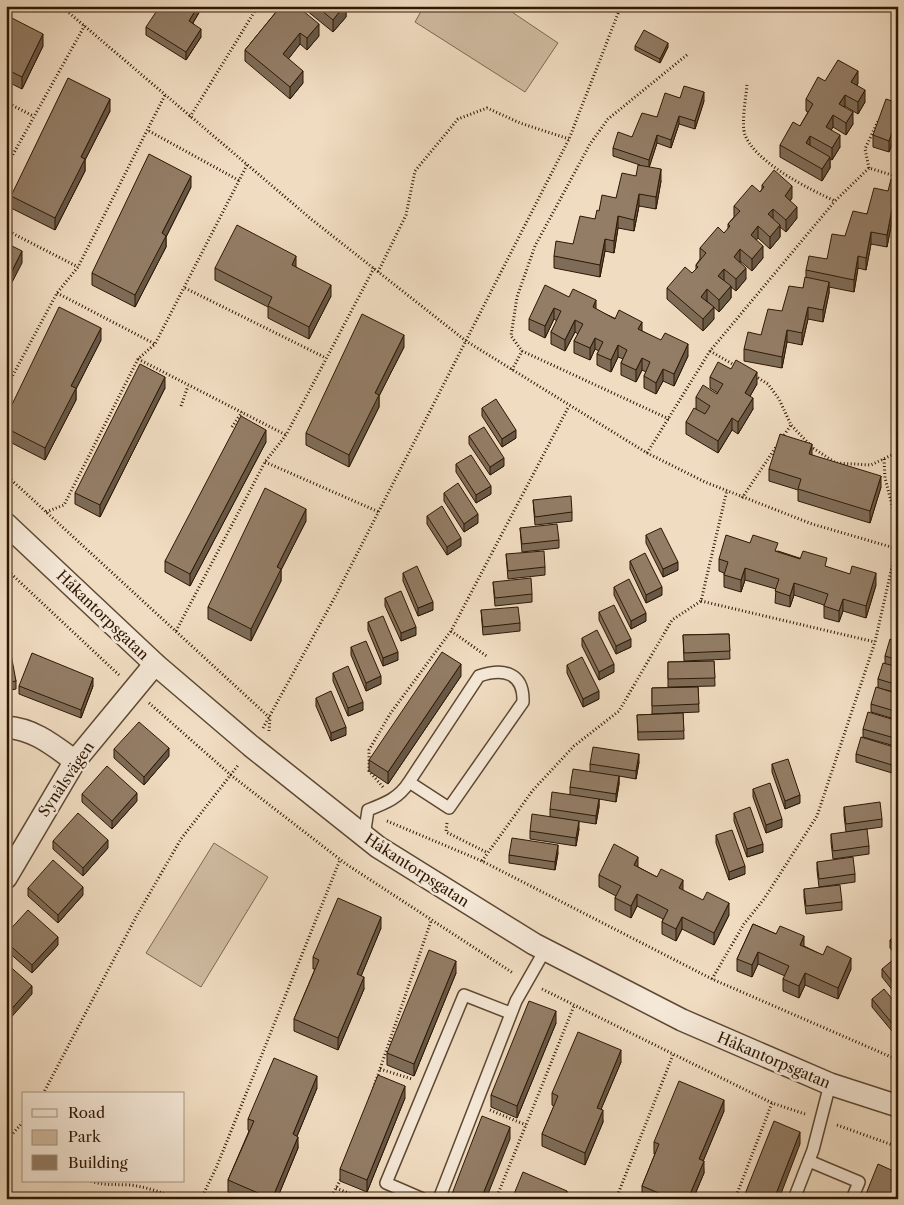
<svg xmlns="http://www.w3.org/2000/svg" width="904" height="1205" font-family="'Libre Caslon Text',serif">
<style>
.green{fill:#cfbba1;stroke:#7e6952}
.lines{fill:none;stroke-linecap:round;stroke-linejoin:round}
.lane-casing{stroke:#5e4832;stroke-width:14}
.street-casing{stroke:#5e4832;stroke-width:24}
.path{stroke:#2e1703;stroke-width:3;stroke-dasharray:1 2.5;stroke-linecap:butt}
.lane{stroke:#f5e8d7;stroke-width:11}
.street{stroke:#f5e8d7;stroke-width:21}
.wall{fill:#7e6c58;stroke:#2e1703}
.shaded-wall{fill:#675847;stroke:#2e1703}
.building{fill:#937d66;stroke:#2e1703}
.labels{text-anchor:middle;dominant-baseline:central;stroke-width:5;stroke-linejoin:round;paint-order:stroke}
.street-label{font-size:15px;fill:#2e1703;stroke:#f5e8d7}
</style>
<rect width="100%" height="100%" fill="#f0dcc1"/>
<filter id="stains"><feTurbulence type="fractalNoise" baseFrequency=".004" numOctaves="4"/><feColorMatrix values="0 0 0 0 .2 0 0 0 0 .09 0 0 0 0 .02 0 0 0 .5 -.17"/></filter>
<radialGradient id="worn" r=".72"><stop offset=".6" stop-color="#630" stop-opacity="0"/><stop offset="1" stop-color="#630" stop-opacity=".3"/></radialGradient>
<g class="green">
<path d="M424 6H503L558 43 525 92 415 22Z"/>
<path d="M214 843 268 877 201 987 146 953Z"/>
</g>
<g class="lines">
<defs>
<g id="lane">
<path d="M364 836 368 810C386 803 399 798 409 782L479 676C503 668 524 672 523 702L449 808 409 782"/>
<path d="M809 1161 859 1182 852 1199"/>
<path d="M423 1199 386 1183 464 995 510 1013"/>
<path d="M439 1199 516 1001 545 950"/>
<path d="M794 1199 813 1150 830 1084"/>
</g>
<g id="street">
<path d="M6 524 155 664 251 746 378 847 534 944 682 1020 830 1084 898 1106"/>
<path d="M6 727C34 729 53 745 75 761"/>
<path d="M6 878 75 761 155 664"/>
</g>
</defs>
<use href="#lane" class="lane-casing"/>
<use href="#street" class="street-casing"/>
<g class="path">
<path d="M61 6 311 219 466 341 647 453 705 482 812 524 898 549"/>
<path d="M747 85C746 97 741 124 745 135 756 163 809 189 835 201L869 168 898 177"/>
<path d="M6 102 33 116"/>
<path d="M190 117 258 6"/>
<path d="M149 131 240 181"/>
<path d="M6 167 85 25"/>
<path d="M869 168 865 149 879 119"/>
<path d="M6 230 78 267"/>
<path d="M378 272 406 215 415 171 458 119 487 108 520 123 569 139"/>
<path d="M185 288 326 358"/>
<path d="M57 293 155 344"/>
<path d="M710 351 736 366"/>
<path d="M138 359 286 435"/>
<path d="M512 370 522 351"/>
<path d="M755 376 768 384 779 399 791 425 813 448 836 463 871 465 898 452"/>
<path d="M6 388 57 293 78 267 165 95"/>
<path d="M181 406 188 386"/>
<path d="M669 419 522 351 511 336 517 297 535 246 590 144 608 119 688 54"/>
<path d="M232 427 242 412"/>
<path d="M782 438 791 425"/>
<path d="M647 453 710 351 835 201"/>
<path d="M884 459 885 478 898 528"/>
<path d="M265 462 379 512"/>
<path d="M6 475 270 718 269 731"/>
<path d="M742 498 776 447"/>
<path d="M46 512 64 505 138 359 155 344 247 165"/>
<path d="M6 569 119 675"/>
<path d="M701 601 875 642"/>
<path d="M176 631 265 462 286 435 374 268"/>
<path d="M451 631 488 657"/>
<path d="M149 703 232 776 346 864 513 973"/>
<path d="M263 728 336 595 569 139 621 6"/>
<path d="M383 787 369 771V750L390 714 451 631 569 406"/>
<path d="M387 821 482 861 712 979 898 1060"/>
<path d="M447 823 446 832 488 853"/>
<path d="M482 861 533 790 574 746 619 711 672 620 701 601 727 490"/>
<path d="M712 979 744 924 764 899 817 816 875 642 898 540"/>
<path d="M542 989 772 1103 805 1114"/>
<path d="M380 1069 412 1079"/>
<path d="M43 1094 136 917 181 839 239 764"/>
<path d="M370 1098 431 921"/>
<path d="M490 1110 526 1125"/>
<path d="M837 1125 898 1147"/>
<path d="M6 1141 24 1121"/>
<path d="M91 1181C104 1186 116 1184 130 1185 147 1187 163 1193 179 1199"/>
<path d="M336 1188 363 1199"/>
<path d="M201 1199 217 1166 340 860"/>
<path d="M330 1199 341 1179"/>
<path d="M496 1199 574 1006"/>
<path d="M616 1199 673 1055"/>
<path d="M735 1199 772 1103"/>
</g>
<use href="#lane" class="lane"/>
<use href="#street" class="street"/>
</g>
<g class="wall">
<path d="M6 6 9 17 43 46 22 89 6 81Z"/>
<path d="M203 6 193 23 201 37 186 60 146 35V27Z"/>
<path d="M281 6 319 36 307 50 300 44 288 59 303 83 290 99 245 61V50Z"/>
<path d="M301 6H346V17L333 32Z"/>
<path d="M635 46 668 47 660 63 635 50Z"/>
<path d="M825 81 858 83 857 85 865 102 858 114 845 106 844 107 853 124 846 135 833 127 831 130 840 147 832 160 830 159V168L822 181 780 157V145L800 126 808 112 806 111V99Z"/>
<path d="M680 98 704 101 695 129 679 124 671 148 657 143 649 167 661 181 656 209 639 206 634 231 618 228 614 253 605 251 600 277 554 268V256L573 244 595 219 599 211 616 198 636 176 640 165 613 156V148L632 137Z"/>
<path d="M898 103V137L895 136 889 152 873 147V135Z"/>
<path d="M110 111 85 160V171L55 230 11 208V196Z"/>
<path d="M898 181V222L892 221 887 247 871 244 866 270 858 268 854 292 829 287V293L823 322 808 319 802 345 787 342 782 368 744 361V349L761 335 803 288 806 277V270L827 259 845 236Z"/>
<path d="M762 185 792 198 790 201 797 218 786 232 780 227V237L770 249 758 238 756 240 763 258 752 271 740 261V262L746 279 736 291 731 287V298L719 312 707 301V302L714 319 703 331 667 299V288L692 273 696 269V265L700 259V248L724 233 728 229V224L734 217V206L760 192 762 189Z"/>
<path d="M191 187 166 237V247L135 307 92 285V273Z"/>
<path d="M296 267 331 296 309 339 268 318V307L215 280V268Z"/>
<path d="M569 297 642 331 688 356 674 386 663 381 656 394 644 388V376L646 372 642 370 636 382 621 375V363L623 359 618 357 611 372 597 365V354L599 351 595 349 590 360 574 353V341L578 334 575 332 565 351 551 344V332L557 321 554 319 545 338 529 330V319Z"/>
<path d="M101 340 76 389V400L45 460 6 440V417Z"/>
<path d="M404 347 379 396V407L349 467 306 445V433Z"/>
<path d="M710 377 757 384 750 396 753 409 738 434 732 430 718 453 686 434V422L696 409V397L717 394 718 393 710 388Z"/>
<path d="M165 388 100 517 75 504V493Z"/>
<path d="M482 408 516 438 502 447 482 416Z"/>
<path d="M469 436 504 466 490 475 469 444Z"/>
<path d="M266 442 190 586 165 572V561Z"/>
<path d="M812 455 881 487 870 523 798 501V490L769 481V469Z"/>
<path d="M456 464 491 494 476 503 456 472Z"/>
<path d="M444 493 478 523 464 532 444 501Z"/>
<path d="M533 500 572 512V521L535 525Z"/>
<path d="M427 516 461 546 447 555 427 524Z"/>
<path d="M306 521 281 570V581L251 641 208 619V607Z"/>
<path d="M520 528 559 540V548L522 552Z"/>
<path d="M646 535 678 570 663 577 646 543Z"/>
<path d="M778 551 827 567 876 585 866 618 843 611 839 622 824 618V605L794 595 790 607 775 603 776 589 745 580 741 592 724 587V573L719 571V559Z"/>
<path d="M506 554 545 567V575L508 579Z"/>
<path d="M630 561 662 595 646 603 630 569Z"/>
<path d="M403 573 433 610 418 616 403 581Z"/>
<path d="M493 582 532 594V602L495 606Z"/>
<path d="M614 587 646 621 631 629 614 595Z"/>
<path d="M385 598 416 635 401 641 385 606Z"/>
<path d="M481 610 520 623V631L483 635Z"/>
<path d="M599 612 631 647 616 654 599 620Z"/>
<path d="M898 615V640L893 638V630Z"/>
<path d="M368 622 398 660 383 666 368 630Z"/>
<path d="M729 634 730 659 684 661 683 635Z"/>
<path d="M582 638 614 672 599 680 582 646Z"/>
<path d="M898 642V693L878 688V679L885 663V656Z"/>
<path d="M351 647 381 684 366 691 351 655Z"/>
<path d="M6 649 16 681V689L6 691Z"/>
<path d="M714 661 715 686 668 687V662Z"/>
<path d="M567 665 599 699 583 707 567 673Z"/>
<path d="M333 673 363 710 348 716 333 681Z"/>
<path d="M461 676 388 784 369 771V760Z"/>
<path d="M19 686H93L81 718 19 694Z"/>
<path d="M698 687 699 712 652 714V688Z"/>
<path d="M898 694V720L871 712V704Z"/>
<path d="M316 698 346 735 331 741 316 706Z"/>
<path d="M683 713 684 739 638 740 637 715Z"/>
<path d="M898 721V747L863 737V729Z"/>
<path d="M114 749 169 756 144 785 114 758Z"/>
<path d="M856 754 897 757 892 773 856 762Z"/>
<path d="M639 762 636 779 619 776V784L616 802 599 799V807L596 824 550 817V809L570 794V787L590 772V764Z"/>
<path d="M772 764 800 803 785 809 772 772Z"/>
<path d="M753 789 782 827 766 833 753 797Z"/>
<path d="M82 794 137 801 112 829 82 802Z"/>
<path d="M844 807 882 819V827L846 832 844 815Z"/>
<path d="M734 813 763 852 747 857 734 821Z"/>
<path d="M579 829 576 846 530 839V831Z"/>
<path d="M831 834 869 846V854L833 859 831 842Z"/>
<path d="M716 835 745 874 729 880 716 843Z"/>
<path d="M53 841 108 848 83 876 53 849Z"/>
<path d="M558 853 555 870 509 863V855Z"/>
<path d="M817 862 855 874V882L819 887 817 870Z"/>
<path d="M638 867 729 915 714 945 682 929 676 941 662 934V922L663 919 637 906 631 918 615 910V898L616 896 599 887V875Z"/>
<path d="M28 888 83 895 58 923 28 896Z"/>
<path d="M804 889 842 902V910L806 914 804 897Z"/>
<path d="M753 924 804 946 851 969 838 999 805 985 799 998 783 991V979L785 976 758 964 752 977 737 971V959Z"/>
<path d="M381 928 361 976 364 989 338 1050 294 1031V1019L315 969H313V957Z"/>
<path d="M6 934 58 945 32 973 6 950Z"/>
<path d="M898 934V958L890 948V940Z"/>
<path d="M898 964V997L882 977V969Z"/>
<path d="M456 973 414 1076 387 1065V1053Z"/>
<path d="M872 999 898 1006 896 1036 872 1007Z"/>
<path d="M556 1023 517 1118 491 1107V1095Z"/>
<path d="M621 1062 601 1109 603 1122 585 1165 542 1146V1134L554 1106 552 1105V1093Z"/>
<path d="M317 1088 297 1136 298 1148 277 1199H244L228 1192V1180L249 1131 248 1130V1119Z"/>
<path d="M405 1098 367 1192 340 1181V1169Z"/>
<path d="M724 1111 703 1161 704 1173 693 1199H645L642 1198V1186L655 1154H654V1142Z"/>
</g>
<g class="shaded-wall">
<path d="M9 6V17L6 23V12Z"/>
<path d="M198 6H203L189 29V21Z"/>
<path d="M344 6H346V17L333 32V20Z"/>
<path d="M319 24V36L307 50V38Z"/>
<path d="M201 29V37L186 60V52Z"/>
<path d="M300 33V44L283 66V54Z"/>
<path d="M43 34V46L22 89V77Z"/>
<path d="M668 43V47L660 63V59Z"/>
<path d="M303 71V83L290 99V87Z"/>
<path d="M858 71V83L851 94V82Z"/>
<path d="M865 90V102L858 114V102Z"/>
<path d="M704 92V101L695 129V121Z"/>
<path d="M845 95V106L839 116V104Z"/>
<path d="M110 99V111L85 160V171L55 230V218L81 157Z"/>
<path d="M853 112V124L846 135V123Z"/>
<path d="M833 115V127L826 139V127Z"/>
<path d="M679 116V124L671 148V140Z"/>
<path d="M895 124V136L889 152V141Z"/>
<path d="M657 135V143L649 168V160Z"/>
<path d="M840 135V147L832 160V148Z"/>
<path d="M810 136V147L806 143Z"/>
<path d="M830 157V168L822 181V169Z"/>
<path d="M661 169V181L656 209V197Z"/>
<path d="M191 176V187L166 237V247L135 307V295L162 233Z"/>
<path d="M792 186V198L785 207V196Z"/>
<path d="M639 194V206L634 231V220Z"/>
<path d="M797 207V218L786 232V220Z"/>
<path d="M773 209V221L768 214Z"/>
<path d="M892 209V221L887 247V235Z"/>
<path d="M618 216V228L614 253V241Z"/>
<path d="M780 225V237L770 249V237Z"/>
<path d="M758 226V238L751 247V235Z"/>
<path d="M871 232V244L866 270V258Z"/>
<path d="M605 239V251L600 277V265Z"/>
<path d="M763 246V258L752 271V259Z"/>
<path d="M740 249V261L734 269V257Z"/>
<path d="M22 251V263L6 294V283Z"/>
<path d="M296 256V268L292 265Z"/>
<path d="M858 256V268L854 292V280Z"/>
<path d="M746 268V279L736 291V279Z"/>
<path d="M724 269V281L718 276Z"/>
<path d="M829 282V293L823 322V310Z"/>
<path d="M331 285V296L309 339V327Z"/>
<path d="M731 286V298L719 312V300Z"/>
<path d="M707 289V301L701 308V297Z"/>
<path d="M596 300V312L593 307Z"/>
<path d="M714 307V319L703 331V319Z"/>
<path d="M808 307V319L802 345V333Z"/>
<path d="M554 308V319L545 338V326Z"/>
<path d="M575 320V332L565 351V340Z"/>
<path d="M642 322V334L638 329Z"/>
<path d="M101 328V340L76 389V400L45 460V448L71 386Z"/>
<path d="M787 330V342L782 368V357Z"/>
<path d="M404 335V347L379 396V407L349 467V455L375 393Z"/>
<path d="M595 338V349L590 360V348Z"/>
<path d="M688 344V356L674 386V374Z"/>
<path d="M618 345V357L611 372V360Z"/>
<path d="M642 358V370L636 382V370Z"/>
<path d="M663 369V381L656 394V383Z"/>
<path d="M757 372V384L745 405V393Z"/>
<path d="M165 377V388L100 517V505Z"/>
<path d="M753 398V409L738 434V422Z"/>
<path d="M732 418V430L718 453V441Z"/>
<path d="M266 430V442L190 586V574Z"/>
<path d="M516 430V438L502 447V439Z"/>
<path d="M812 444V456L809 454Z"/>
<path d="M504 458V466L490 475V467Z"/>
<path d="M881 476V487L870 523V511Z"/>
<path d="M491 486V494L476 503V495Z"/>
<path d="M306 509V521L281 570V581L251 641V629L277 567Z"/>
<path d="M478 514V523L464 532V524Z"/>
<path d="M461 538V546L447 555V547Z"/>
<path d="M678 562V570L663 577V569Z"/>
<path d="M745 568V580L741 592V580Z"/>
<path d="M876 573V585L866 618V606Z"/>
<path d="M794 583V595L790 607V596Z"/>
<path d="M662 587V595L646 603V595Z"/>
<path d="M843 599V611L839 622V611Z"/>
<path d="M433 602V610L418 616V608Z"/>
<path d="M646 613V621L631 629V621Z"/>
<path d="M416 627V635L401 641V633Z"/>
<path d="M631 639V647L616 654V646Z"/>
<path d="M398 652V660L383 666V658Z"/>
<path d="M461 664V676L388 784V772Z"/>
<path d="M614 664V672L599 680V672Z"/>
<path d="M381 676V684L366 691V683Z"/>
<path d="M93 678V686L81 718V710Z"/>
<path d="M599 691V699L583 707V699Z"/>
<path d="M363 702V710L348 716V708Z"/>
<path d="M346 727V735L331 741V733Z"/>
<path d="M169 748V756L144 785V777Z"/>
<path d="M897 748V757L892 773V765Z"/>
<path d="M639 754V762L636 779V771Z"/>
<path d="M619 776V784L616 802V794Z"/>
<path d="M137 793V801L112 829V821Z"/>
<path d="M800 795V803L785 809V801Z"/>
<path d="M599 799V807L596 824V816Z"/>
<path d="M782 819V827L766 833V825Z"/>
<path d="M579 821V829L576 846V838Z"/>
<path d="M108 840V848L83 876V868Z"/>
<path d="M763 844V852L747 857V849Z"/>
<path d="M558 845V853L555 870V862Z"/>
<path d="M638 857V869L634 865Z"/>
<path d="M745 866V874L729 880V872Z"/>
<path d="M683 880V892L679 888Z"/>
<path d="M83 887V895L58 923V915Z"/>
<path d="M637 894V906L631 918V906Z"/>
<path d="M729 903V915L714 945V933Z"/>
<path d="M381 917V928L357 986V974Z"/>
<path d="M682 917V929L676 941V929Z"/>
<path d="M804 936V948L800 945Z"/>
<path d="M58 937V945L32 973V965Z"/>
<path d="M758 952V964L752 977V965Z"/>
<path d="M851 958V969L838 999V988Z"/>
<path d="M456 961V973L414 1076V1064Z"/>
<path d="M805 973V985L799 998V986Z"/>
<path d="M364 977V989L338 1050V1038Z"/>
<path d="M32 986V994L7 1022V1014Z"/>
<path d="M556 1011V1023L517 1118V1106Z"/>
<path d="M898 1027V1035L896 1036V1028Z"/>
<path d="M621 1050V1062L597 1119V1108Z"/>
<path d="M317 1076V1088L293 1146V1134Z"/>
<path d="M405 1086V1098L367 1192V1180Z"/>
<path d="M724 1100V1111L699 1171V1159Z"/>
<path d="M603 1110V1122L585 1165V1153Z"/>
<path d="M510 1127V1139L486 1199H481Z"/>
<path d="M800 1132V1144L779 1199H774Z"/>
<path d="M298 1137V1148L277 1199H272Z"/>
<path d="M704 1161V1173L693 1199H688Z"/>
<path d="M567 1191V1199H564Z"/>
</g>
<g class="building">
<path d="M160 6H198L189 21 201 29 186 52 146 27Z"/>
<path d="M281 6H297L319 24 307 38 300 33 283 54 303 71 290 87 245 50Z"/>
<path d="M316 6H344L333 20Z"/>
<path d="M6 15 43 34 22 77 6 69Z"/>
<path d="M644 30 668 43 660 59 635 46Z"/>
<path d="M838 60 858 71 851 82 865 90 858 102 845 95 839 104 853 112 846 123 833 115 826 127 840 135 832 148 810 136 806 143 830 157 822 169 780 145 793 122 800 126 813 104 806 99 818 77 825 81Z"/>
<path d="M68 78 110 99 81 157 85 159 55 218 11 196Z"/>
<path d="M684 86 704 92 695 121 679 116 671 140 657 135 649 160 613 148 618 132 632 137 642 113 657 117 665 93 680 98Z"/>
<path d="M886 99 898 103V125L895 124 889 141 873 135Z"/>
<path d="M149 154 191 176 162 233 166 236 135 295 92 273Z"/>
<path d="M638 165 661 169 656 197 639 194 634 220 618 216 614 241 605 239 600 265 554 256 556 241 573 244 580 216 595 219 597 210 599 211 602 195 616 198 622 173 636 176Z"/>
<path d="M774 170 792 186 785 196 797 207 786 220 773 209 768 214 780 225 770 237 758 226 751 235 763 246 752 259 740 249 734 257 746 268 736 279 724 269 718 276 731 286 719 300 707 289 701 297 714 307 703 319 667 288 685 267 692 273 698 267 696 265 706 253 700 248 718 227 724 233 730 226 728 224 740 211 734 206 752 185 760 192 764 187 762 185Z"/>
<path d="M891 179 898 181V210L892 209 887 235 871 232 866 258 858 256 854 280 806 270 809 256 827 259 832 234 845 236 853 211 867 214 874 188 888 191Z"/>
<path d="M237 225 296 256 292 265 331 285 309 327 268 306 272 297 215 268Z"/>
<path d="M6 243 22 251 6 283Z"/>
<path d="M805 277 829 282 823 310 808 307 802 333 787 330 782 357 744 349 748 332 761 335 768 309 782 311 789 286 803 288Z"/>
<path d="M545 285 569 297 573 289 596 300 593 307 615 319 619 310 642 322 638 329 661 340 665 333 688 344 674 374 663 369 656 383 644 376 650 362 642 358 636 370 621 363 627 350 618 345 611 360 597 354 603 342 595 338 590 348 574 341 583 324 575 320 565 340 551 332 561 311 554 308 545 326 529 319Z"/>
<path d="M59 307 101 328 71 386 76 388 45 448 6 428V417Z"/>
<path d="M362 314 404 335 375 393 379 395 349 455 306 433Z"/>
<path d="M736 360 757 372 745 393 753 398 738 422 732 418 718 441 686 422 694 408 705 414 710 406 696 397 703 385 717 394 723 384 710 377 718 362 731 369Z"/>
<path d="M140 364 165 377 100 505 75 493Z"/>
<path d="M496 399 516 430 502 439 482 408Z"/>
<path d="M241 416 266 430 190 574 165 561Z"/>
<path d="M484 427 504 458 490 467 469 436Z"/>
<path d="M780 434 812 444 809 454 881 476 870 511 798 489 801 479 769 469Z"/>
<path d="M471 455 491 486 476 495 456 464Z"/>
<path d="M458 483 478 514 464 524 444 493Z"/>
<path d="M265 488 306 509 277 567 281 569 251 629 208 607Z"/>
<path d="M571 496 572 512 535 517 533 500Z"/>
<path d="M442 506 461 538 447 547 427 516Z"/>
<path d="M557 524 559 540 522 544 520 528Z"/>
<path d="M661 528 678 562 663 569 646 535Z"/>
<path d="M726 535 750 543 753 535 778 543 775 551 800 559 803 551 827 558 825 566 850 574 852 566 876 573 866 606 843 599 839 611 824 606 828 594 794 583 790 596 775 591 779 579 745 568 741 580 724 575 728 562 719 559Z"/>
<path d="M544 551 545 567 508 571 506 554Z"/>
<path d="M645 553 662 587 646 595 630 561Z"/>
<path d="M417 566 433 602 418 608 403 573Z"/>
<path d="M531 578 532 594 495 598 493 582Z"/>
<path d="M629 579 646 613 631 621 614 587Z"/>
<path d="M401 591 416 627 401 633 385 598Z"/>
<path d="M614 605 631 639 616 646 599 612Z"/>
<path d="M518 607 520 623 483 627 481 610Z"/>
<path d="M898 615V632L893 630Z"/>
<path d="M383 616 398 652 383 658 368 622Z"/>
<path d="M597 630 614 664 599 672 582 638Z"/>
<path d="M729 634 730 651 684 653 683 635Z"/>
<path d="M890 639 898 642V660L885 656Z"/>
<path d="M366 641 381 676 366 683 351 647Z"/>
<path d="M6 649H10L16 681 6 683Z"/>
<path d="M442 652 461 664 388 772 369 760Z"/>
<path d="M32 653 93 678 81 710 19 686Z"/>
<path d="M582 657 599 691 583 699 567 665Z"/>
<path d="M714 661 715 678 668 679V662Z"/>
<path d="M883 663 898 667V685L878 679Z"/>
<path d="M348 666 363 702 348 708 333 673Z"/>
<path d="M698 687 699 704 652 706V688Z"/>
<path d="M876 687 898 694V712L871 704Z"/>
<path d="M331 691 346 727 331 733 316 698Z"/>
<path d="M868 712 898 721V739L863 729Z"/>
<path d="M683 713 684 731 638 732 637 715Z"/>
<path d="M139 722 169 748 144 777 114 749Z"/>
<path d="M861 737 897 748 892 765 856 754Z"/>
<path d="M593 747 639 754 636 771 590 764Z"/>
<path d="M788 759 800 795 785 801 772 764Z"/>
<path d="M107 766 137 793 112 821 82 794Z"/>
<path d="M573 769 619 776 616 794 570 787Z"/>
<path d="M770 783 782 819 766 825 753 789Z"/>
<path d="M552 792 599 799 596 816 550 809Z"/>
<path d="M880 802 882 819 846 824 844 807Z"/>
<path d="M750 807 763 844 747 849 734 813Z"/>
<path d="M78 813 108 840 83 868 53 841Z"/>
<path d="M532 814 579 821 576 838 530 831Z"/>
<path d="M867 829 869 846 833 851 831 834Z"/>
<path d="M732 830 745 866 729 872 716 835Z"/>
<path d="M512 838 558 845 555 862 509 855Z"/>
<path d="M614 844 638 857 634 865 657 877 661 869 683 880 679 888 703 900 707 892 729 903 714 933 682 917 676 929 662 922 668 910 637 894 631 906 615 898 621 886 599 875Z"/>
<path d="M853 857 855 874 819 879 817 862Z"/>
<path d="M53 860 83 887 58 915 28 888Z"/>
<path d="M840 885 842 902 806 906 804 889Z"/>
<path d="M338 898 381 917 357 974 364 977 338 1038 294 1019 319 960 313 957Z"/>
<path d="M28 910 58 937 32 965 6 942V934Z"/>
<path d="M753 924 776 934 780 926 804 936 800 945 823 955 827 946 851 958 838 988 805 973 799 986 783 979 789 966 758 952 752 965 737 959Z"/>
<path d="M898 934V950L890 940Z"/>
<path d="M429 950 456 961 414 1064 387 1053Z"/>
<path d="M894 959 898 964V989L882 969Z"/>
<path d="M6 963 32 986 7 1014H6Z"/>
<path d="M884 989 898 1006V1027L896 1028 872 999Z"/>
<path d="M529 1001 556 1011 517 1106 491 1095Z"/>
<path d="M578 1032 621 1050 597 1108 603 1110 585 1153 542 1134 558 1096 552 1093Z"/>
<path d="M274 1058 317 1076 293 1134 298 1137 272 1199 228 1180 254 1121 248 1119Z"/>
<path d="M378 1075 405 1086 367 1180 340 1169Z"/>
<path d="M679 1081 724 1100 699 1159 704 1161 688 1199H673L642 1186 659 1144 654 1142Z"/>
<path d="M482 1116 510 1127 481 1199H450Z"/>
<path d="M774 1121 800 1132 774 1199H743Z"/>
<path d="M878 1164 898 1173V1196L897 1199H864Z"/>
<path d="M523 1172 567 1191 564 1199H512Z"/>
</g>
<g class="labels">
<g class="street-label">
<text transform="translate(103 615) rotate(44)">Håkantorpsgatan</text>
<text transform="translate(66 779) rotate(-56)">Synålsvägen</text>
<text transform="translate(417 870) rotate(33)">Håkantorpsgatan</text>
<text transform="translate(774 1060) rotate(23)">Håkantorpsgatan</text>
</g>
</g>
<rect width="904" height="1205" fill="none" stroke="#f0dcc1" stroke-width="25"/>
<rect x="8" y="8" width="889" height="1190" fill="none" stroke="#2e1703" stroke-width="2.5"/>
<rect x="12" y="12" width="879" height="1180" fill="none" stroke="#2e1703"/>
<rect x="22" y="1092" width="162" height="90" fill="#f5e8d7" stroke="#a59482"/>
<rect x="32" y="1109" width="25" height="8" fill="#f5e8d7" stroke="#a59482"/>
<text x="68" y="1118" font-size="15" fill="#2e1703">Road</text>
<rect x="32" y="1130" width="25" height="15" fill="#cfbba1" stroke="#a59482"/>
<text x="68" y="1142" font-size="15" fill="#2e1703">Park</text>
<rect x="32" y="1155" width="25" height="15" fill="#937d66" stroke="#a59482"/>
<text x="68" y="1168" font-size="15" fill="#2e1703">Building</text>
<rect width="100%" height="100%" filter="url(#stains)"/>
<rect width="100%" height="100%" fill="url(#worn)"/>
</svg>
